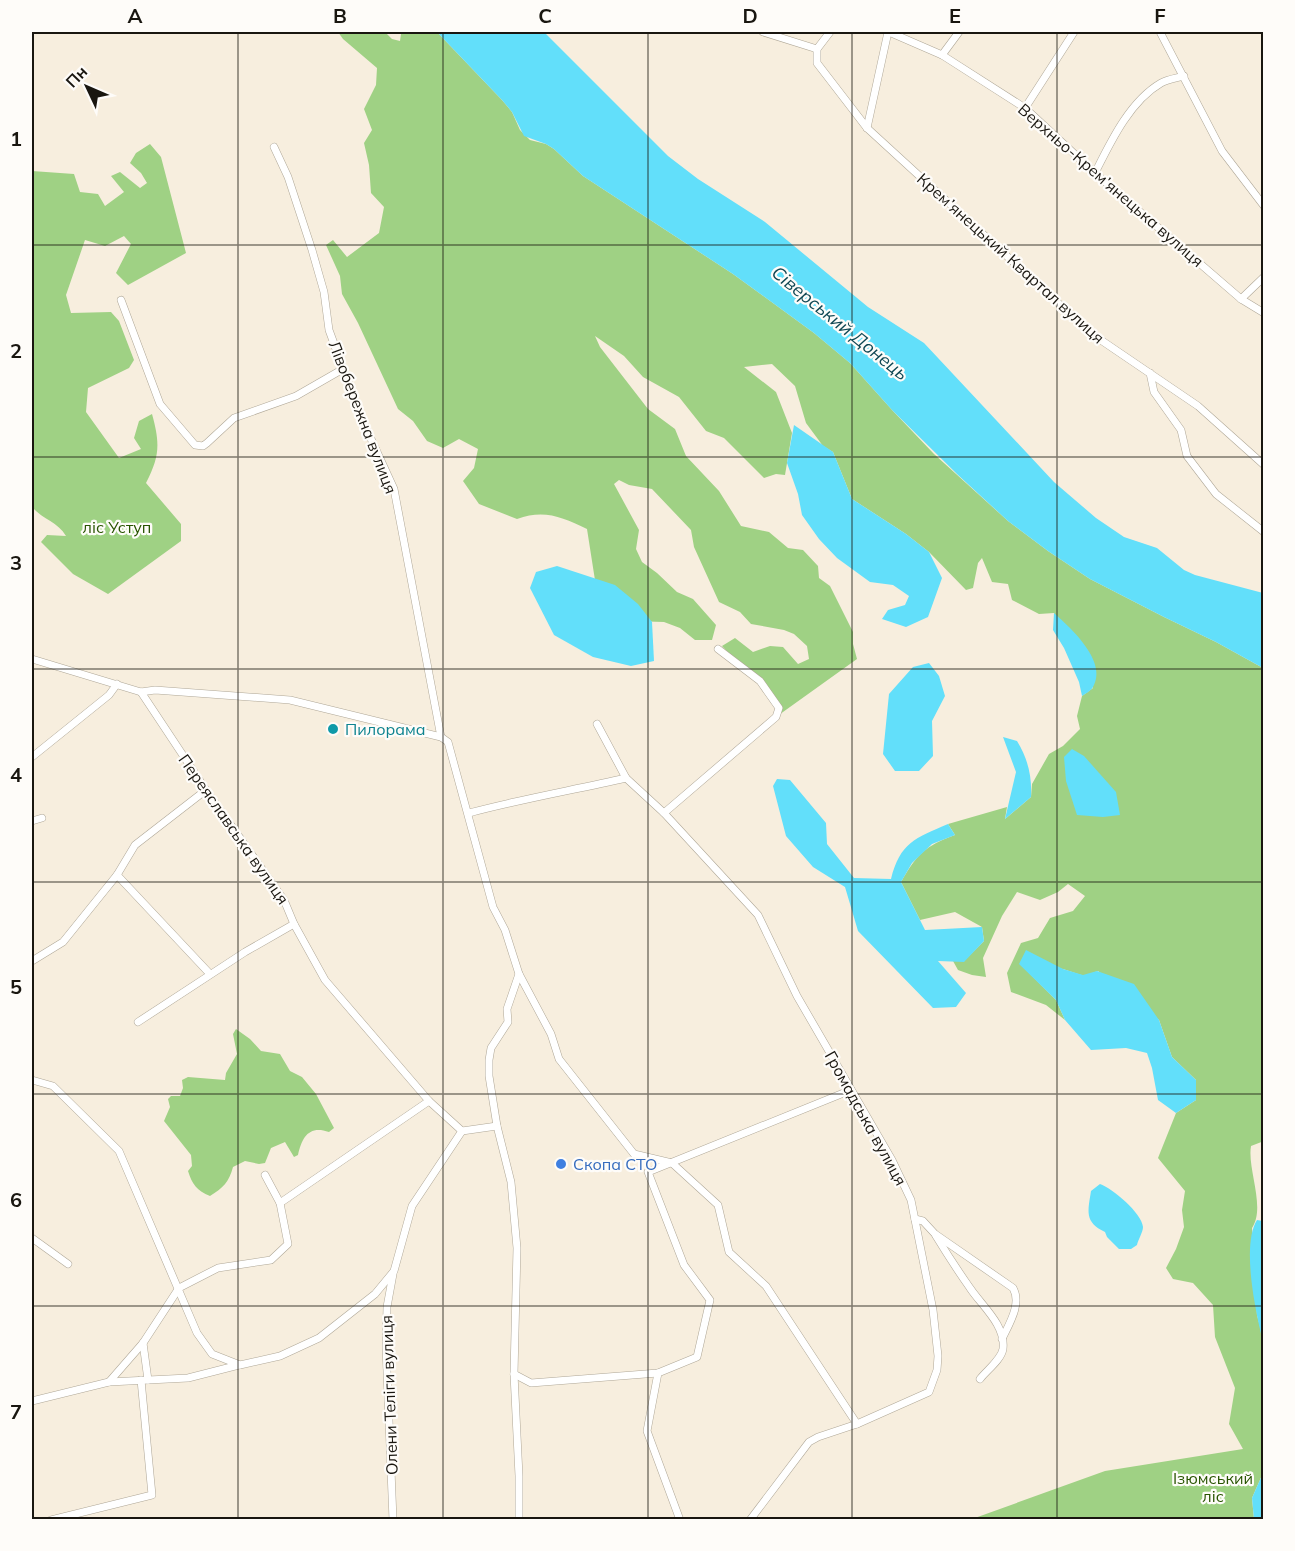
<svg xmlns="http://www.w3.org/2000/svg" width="1295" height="1551" font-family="Mulish,sans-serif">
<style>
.forest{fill:#9fd184}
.water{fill:#62dffa}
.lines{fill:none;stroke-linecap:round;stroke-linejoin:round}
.minor-casing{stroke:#afa797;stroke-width:8}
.minor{stroke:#fff;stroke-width:7}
.grid{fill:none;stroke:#191610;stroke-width:1.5;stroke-opacity:0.55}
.culture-dot{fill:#0f9aa8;stroke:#fefcf9;stroke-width:2}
.shop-dot{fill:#3f7fe0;stroke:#fefcf9;stroke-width:2}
.labels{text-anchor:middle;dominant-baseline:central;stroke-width:4.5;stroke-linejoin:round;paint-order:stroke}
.street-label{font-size:16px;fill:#191610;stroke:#fefcf9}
.park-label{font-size:16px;fill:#285400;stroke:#fefcf9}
.culture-label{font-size:16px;fill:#0d838f;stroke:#fefcf9;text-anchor:start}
.shop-label{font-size:16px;fill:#366cbe;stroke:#fefcf9;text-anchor:start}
.water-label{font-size:18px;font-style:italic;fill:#104854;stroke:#fefcf9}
.neatline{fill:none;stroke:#191610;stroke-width:2}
.grid-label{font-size:20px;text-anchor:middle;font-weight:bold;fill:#191610}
</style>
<rect width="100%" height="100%" fill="#f7eede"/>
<g class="forest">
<path d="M338 32H385L392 39 400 41 401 34 398 32H437L502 100 512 112 520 130 530 140 546 144 554 149 583 176 733 274 814 333 850 363 893 411 934 454 1008 521 1048 551 1090 579 1164 617 1216 642 1263 668 1264 1141 1251 1146C1247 1169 1266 1207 1252 1228L1257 1315 1264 1342 1263 1473 1252 1498 1254 1519H972L1105 1471 1243 1449 1229 1424 1235 1388 1215 1337 1213 1305 1193 1283 1173 1279 1166 1268 1176 1249 1184 1227 1182 1210 1185 1191 1158 1158 1176 1113 1196 1100V1080L1172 1057 1159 1020 1098 971 1084 976 1063 969 1020 964 1056 1000 1065 1020 1046 1005 1011 992 1007 973 1021 943 1038 938 1050 918 1073 911 1085 896 1068 884 1058 892 1040 900 1017 892 1002 916 983 958 986 977 972 975 958 970 953 961H964L984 941 982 927 955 912 920 920 901 882C917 854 925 846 955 835L948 824 1007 807 1005 819 1031 797 1032 784 1049 754 1063 746 1080 729 1077 716 1082 696 1093 688 1054 613 1039 614 1012 600 1008 584 992 582 982 558 978 563 973 588 966 590 929 552 906 534 852 499 833 452 823 446 806 423 795 386 772 364 744 367 776 392 792 433 785 475 776 474 764 478 724 438 706 431 679 397 643 377 624 356 595 336 600 347 648 409 675 429 686 456 719 491 741 526 769 532 788 548 803 550 818 566 819 578 830 586 853 632V644L857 659 776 717 779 708 760 681 741 667 722 646 735 638 753 652 770 646 783 647 798 664 809 659 807 646 794 634 784 630 751 624 740 612 719 602 694 547 691 530 652 489 629 485 619 480 614 484 639 530 636 549 642 562 657 573 677 592 693 599 716 625 712 640H695L680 628 664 622 631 621 597 593 587 529C562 517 544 509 517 519L479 504 463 481 474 468 478 449 459 439 443 448 427 441 413 421 398 409 358 323 342 294 340 276 326 245 333 240 347 257 379 233 384 207 371 193 369 165 364 143 372 130 364 109 376 85 377 68 343 39Z"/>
<path d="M150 144 161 157 186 253 128 285 116 273 131 244 124 236 105 246 85 240 66 295 71 313 111 312 119 321 134 360 129 368 88 388 86 412 119 458 141 449 134 438 139 421 152 414C160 443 160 456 146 483L181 524V541L108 594 73 574 41 542 47 535 66 536C58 522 42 519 32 507V171L74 174 80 192 98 194 105 206 124 192 111 176 120 172 140 188 147 183 141 173 130 163 136 153Z"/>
<path d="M236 1029 250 1039 261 1051 280 1054 290 1071 302 1077 316 1094 334 1128 329 1132C309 1125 302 1137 298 1155L294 1157 285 1142 271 1148 265 1163 259 1164 245 1161 233 1167C229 1182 223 1188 210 1196 197 1191 192 1184 188 1171L192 1166 191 1155 164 1121 170 1107 168 1099 171 1096H180L183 1088 182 1080 188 1077 225 1080 226 1073 237 1054 233 1034Z"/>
</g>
<g class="water">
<path d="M437 32H544L668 156 698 179 765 222 868 307 924 343 1054 482 1096 518 1124 537 1157 548 1184 570 1195 575 1263 593V668L1216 642 1164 617 1090 579 1048 551 1008 521 958 475 893 411 850 363 814 333 733 274 583 176 554 149 546 144 524 136 512 112 502 100Z"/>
<path d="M794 425 833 452 852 499 906 534 929 552 942 578 928 617 906 627 882 619 888 610 905 605 909 596 893 585 870 582 837 558 819 539 802 515 798 494 787 463Z"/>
<path d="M557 566 615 585 638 604 652 622 654 661 631 666 593 657 554 635 530 588 536 572Z"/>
<path d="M1054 613C1072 629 1108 662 1093 687 1091 691 1085 694 1082 696L1079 682 1064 648 1053 630Z"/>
<path d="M929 663 939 676 945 696 932 721 933 756 919 771H895L883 754 889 694 913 667Z"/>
<path d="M1003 737 1017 741C1028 759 1032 776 1031 797L1005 819 1016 772Z"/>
<path d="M1072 749 1084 756 1116 792 1120 815 1103 817 1077 815 1066 781 1064 757Z"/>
<path d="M777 779 790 780 826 823 827 844 854 878 891 879C900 843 915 838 948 824L955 835 932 844 912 863 901 882 925 930 982 927 984 941 964 962 938 961 966 993 956 1007 933 1008 858 931 845 887 813 867 786 836 773 786Z"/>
<path d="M1026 950 1063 969 1083 975 1097 971 1134 984 1159 1020 1172 1057 1196 1080V1100L1176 1113 1158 1100 1152 1068 1147 1053 1126 1048 1091 1050 1065 1020 1056 1000 1019 964Z"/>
<path d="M1100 1184C1112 1188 1142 1213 1143 1227 1143 1232 1138 1240 1137 1245L1131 1249H1119L1107 1237 1105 1232C1084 1222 1088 1211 1091 1191Z"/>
<path d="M1257 1220 1263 1221V1342C1256 1314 1241 1245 1257 1220Z"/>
<path d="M1263 1473V1519H1254L1252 1498Z"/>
</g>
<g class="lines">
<defs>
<g id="minor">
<path d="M763 32 817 49"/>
<path d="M830 32 817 49V63L867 128 1092 334 1198 406 1264 465"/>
<path d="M889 32 942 55 1025 108 1095 173 1241 299 1264 313"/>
<path d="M1160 32 1222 151 1264 206"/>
<path d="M942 55 959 32"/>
<path d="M1025 108 1074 32"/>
<path d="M867 128 888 32"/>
<path d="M274 147 288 177 312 250 324 292 329 330 361 417 394 489 441 737 448 742 493 907 505 930 519 974 551 1034 559 1059 634 1154 672 1163 718 1205 729 1252 766 1286 857 1424"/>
<path d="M1095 173C1111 141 1130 101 1161 83 1168 79 1177 78 1184 76"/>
<path d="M1241 299 1264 277"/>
<path d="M121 300 160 404 195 445 203 446 207 443 234 418 296 396 343 369"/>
<path d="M1150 373 1154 392 1181 430 1187 456 1216 494 1264 532"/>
<path d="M32 659 141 692 155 690 290 700 441 737"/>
<path d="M141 692 206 790 284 900 294 924 325 980 429 1101 462 1131 497 1126"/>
<path d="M597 724 626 778 664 813 758 915 797 996 892 1160 911 1200 933 1310 938 1356 937 1370 929 1392 857 1424 818 1437 809 1442 750 1520"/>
<path d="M32 757 109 695 117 684"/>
<path d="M469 813C521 799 574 790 626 778"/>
<path d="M664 813 776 717 779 708 760 681 718 649"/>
<path d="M32 821 42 818"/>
<path d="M117 875 210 974"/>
<path d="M32 961 63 942 117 875 135 845 206 790"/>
<path d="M138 1022 245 952 294 924"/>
<path d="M32 1080 53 1086 119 1151 197 1333 212 1354 240 1365 280 1356 319 1338 375 1294 394 1271 412 1206 462 1131"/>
<path d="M280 1203 429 1101"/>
<path d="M915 1219 923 1221 935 1234 1013 1288C1022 1304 1009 1324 1002 1339"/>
<path d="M936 1236C947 1254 958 1271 970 1288 981 1305 1006 1325 1003 1349 1001 1360 987 1370 980 1379"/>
<path d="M32 1238 68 1264"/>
<path d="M143 1343 148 1380"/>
<path d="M658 1373 647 1431 680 1520"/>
<path d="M514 1374 531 1383 658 1373 697 1357 710 1300 684 1265 648 1172 851 1090"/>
<path d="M109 1382 188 1378 239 1365"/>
<path d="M32 1401 109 1382 143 1343 179 1288 218 1268 271 1260 288 1244 280 1203 265 1175"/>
<path d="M51 1520 152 1495 141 1380"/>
<path d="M393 1520 386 1346 387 1307 393 1274"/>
<path d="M519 1520V1476L514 1374 517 1248 511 1182 497 1126 489 1076V1060L491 1048 508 1022 507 1009 519 974"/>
</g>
</defs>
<use href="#minor" class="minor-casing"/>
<use href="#minor" class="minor"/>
</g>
<path class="grid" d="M238 32V1520M443 32V1520M648 32V1520M852 32V1520M1057 32V1520M32 245H1264M32 457H1264M32 669H1264M32 882H1264M32 1094H1264M32 1306H1264"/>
<circle class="culture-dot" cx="333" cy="729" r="6"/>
<circle class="shop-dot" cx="561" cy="1164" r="6"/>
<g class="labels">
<g class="street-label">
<text transform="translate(1111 185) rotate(41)">Верхньо-Крем’янецька вулиця</text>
<text transform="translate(1011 258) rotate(42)">Крем’янецький Квартал вулиця</text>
<text transform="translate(363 417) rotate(69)">Лівобережна вулиця</text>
<text transform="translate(234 829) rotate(55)">Переяславська вулиця</text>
<text transform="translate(866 1118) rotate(61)">Громадська вулиця</text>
<text transform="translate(389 1395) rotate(-92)">Олени Теліги вулиця</text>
</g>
<g class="park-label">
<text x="117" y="527">ліс Уступ</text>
<text x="1213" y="1478">Ізюмський<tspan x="1213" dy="18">ліс</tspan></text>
</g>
<g class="culture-label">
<text x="345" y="729">Пилорама</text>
</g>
<g class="shop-label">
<text x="573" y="1164">Скопа СТО</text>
</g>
<g class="water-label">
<text transform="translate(840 323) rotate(39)">Сіверський Донець</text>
</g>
</g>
<rect width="1295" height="1551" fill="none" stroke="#fefcf9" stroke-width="66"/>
<g transform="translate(87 87) rotate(314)" stroke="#fefcf9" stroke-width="4.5" paint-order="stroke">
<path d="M0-4.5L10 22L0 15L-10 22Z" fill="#191610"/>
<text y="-9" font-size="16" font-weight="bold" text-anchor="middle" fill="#191610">Пн</text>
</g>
<rect x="33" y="33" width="1229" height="1485" class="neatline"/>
<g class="grid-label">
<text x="135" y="23">A</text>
<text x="340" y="23">B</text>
<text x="545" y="23">C</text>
<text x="750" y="23">D</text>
<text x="955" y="23">E</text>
<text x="1160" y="23">F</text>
<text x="16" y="146">1</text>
<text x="16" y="358">2</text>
<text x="16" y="570">3</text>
<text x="16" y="782">4</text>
<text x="16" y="994">5</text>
<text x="16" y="1207">6</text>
<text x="16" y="1419">7</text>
</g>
</svg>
